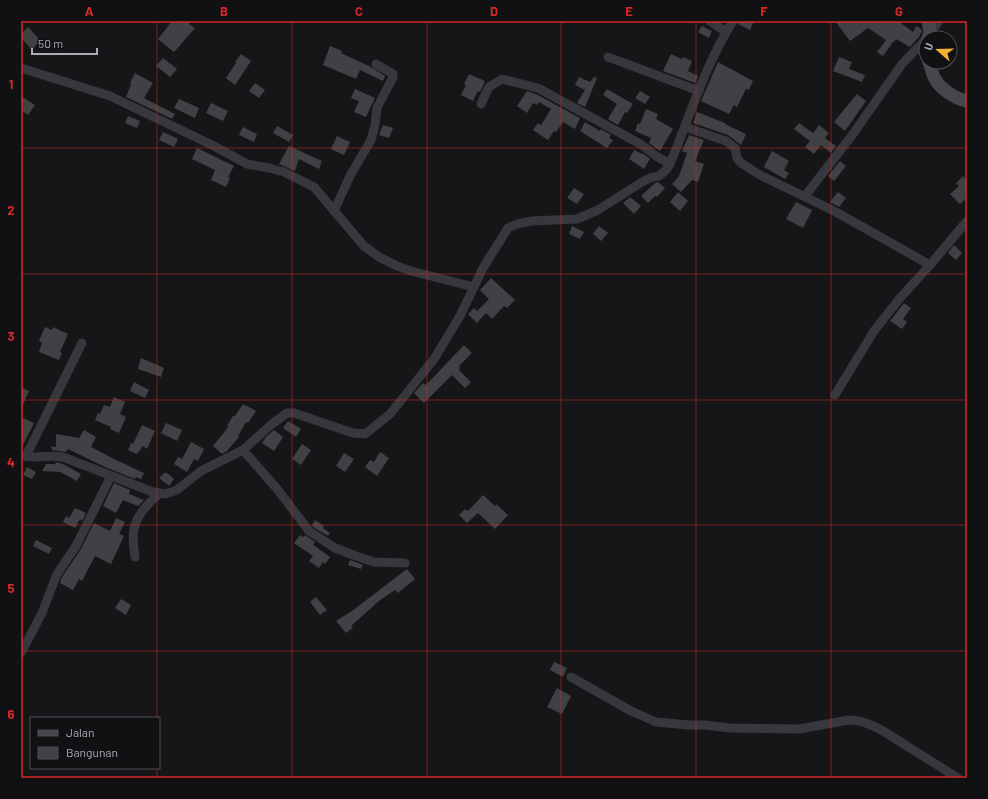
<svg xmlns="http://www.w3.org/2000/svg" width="988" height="799" font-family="Barlow,sans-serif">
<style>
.building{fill:#404145}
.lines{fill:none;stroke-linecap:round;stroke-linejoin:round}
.minor{stroke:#37383d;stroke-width:9}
.secondary{stroke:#45474d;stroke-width:13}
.grid{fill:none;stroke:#d62828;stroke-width:1;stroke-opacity:0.55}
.neatline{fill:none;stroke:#d62828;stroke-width:1.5}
.grid-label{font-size:13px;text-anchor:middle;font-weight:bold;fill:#d62828}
</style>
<rect width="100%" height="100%" fill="#161618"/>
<g class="building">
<path d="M172 21H191L189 24 195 28 174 52 158 39Z"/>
<path d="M739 21H754L750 30 738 24Z"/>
<path d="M835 21H898L913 32 916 26 921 29 922 31 919 37 910 47 896 39 894 42H893L883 56 877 52 886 40 868 28 850 41Z"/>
<path d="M702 26 712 31 709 38 698 32Z"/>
<path d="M28 27 40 40 32 50 21 38V34Z"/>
<path d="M330 46 342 51 341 53 371 67 385 76 383 81 360 70 356 79 323 65Z"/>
<path d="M241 54 251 61 235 85 226 78 236 63 235 62Z"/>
<path d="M671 54 682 59 683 57 692 61 688 71 698 76 695 83 663 71Z"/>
<path d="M839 57 852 62 849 69 865 75 862 82 833 71Z"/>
<path d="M163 58 177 69 170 77 156 66Z"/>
<path d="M718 62 753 81 749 90 746 89 737 107 734 105 729 114 701 101Z"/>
<path d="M135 73 153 83 144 98 175 114 172 119 126 97 131 84 130 83Z"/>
<path d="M469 74 485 81 480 92 478 91 473 101 461 95 466 85 464 84Z"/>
<path d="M579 77 590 82 594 77 597 78 585 107 577 103 585 90 575 85Z"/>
<path d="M255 83 265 90 259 98 249 91Z"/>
<path d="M355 89 375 98 366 117 354 112 359 101 351 98Z"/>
<path d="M607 89 633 104 627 113 625 112 618 125 608 119 617 104 603 95Z"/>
<path d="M527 91 536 94 580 118 575 129 563 122 556 132 554 131 548 140 533 130 538 123 541 125 551 109 539 102 537 105 533 103 527 113 517 106Z"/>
<path d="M640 91 650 97 645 104 635 98Z"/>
<path d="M857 94 866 101 845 131 834 122Z"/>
<path d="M21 96 35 105 28 115 21 110Z"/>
<path d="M179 99 199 108 195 118 174 108Z"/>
<path d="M211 103 228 111 223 121 206 113Z"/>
<path d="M646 109 658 114 656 119 673 129 660 151 649 143 651 138 635 131 638 123 640 124Z"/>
<path d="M697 112 725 123V124L746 134 741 145 728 135 693 123Z"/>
<path d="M128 116 140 121 137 128 125 123Z"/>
<path d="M585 122 600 131 601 129 611 135 609 138 613 140 607 148 580 131Z"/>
<path d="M799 123 813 133 819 125 829 133 825 138 836 146 831 153 821 145 814 154 805 147 810 141 794 129Z"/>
<path d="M383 125 393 128 389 138 379 135Z"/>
<path d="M277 126 293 135 289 142 273 133Z"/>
<path d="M243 127 257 134 254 142 239 135Z"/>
<path d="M163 132 178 139 174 147 159 140Z"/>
<path d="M689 135 704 140 695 161 704 164 698 182 692 180 681 192 672 184 679 176 687 153 682 151Z"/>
<path d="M337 136 350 142 344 155 331 149Z"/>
<path d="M289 146 322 161 319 169 299 159 295 171 279 164Z"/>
<path d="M197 148 234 166 228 177 230 178 226 187 211 180 215 170 192 159Z"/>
<path d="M634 150 642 154V153L650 159 644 169 629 159Z"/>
<path d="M772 151 789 161 784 170 789 173 785 179 764 167Z"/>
<path d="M840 161 846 166 834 181 828 176Z"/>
<path d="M963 176 967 180V197L960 204 950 194 959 186 956 183Z"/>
<path d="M658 182 665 188 657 197 655 196 648 203 641 196 655 183Z"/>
<path d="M574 188 584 194 577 204 567 198Z"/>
<path d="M678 192 688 201 680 211 670 202Z"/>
<path d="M838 192 846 198 839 207 830 202Z"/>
<path d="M630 197 641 206 634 214 623 203Z"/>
<path d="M796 202 812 210 803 228 786 219Z"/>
<path d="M572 226 584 232 580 239 569 234Z"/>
<path d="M599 226 608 233 601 241 593 234Z"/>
<path d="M954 245 962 253 956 260 948 253Z"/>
<path d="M491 278 515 300 507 308 504 306 492 319 486 313 477 323 468 314 474 308 477 311 489 299 480 290Z"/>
<path d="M904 303 911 308 903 319 907 322 902 329 890 321Z"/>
<path d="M45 327 52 330 53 327 68 334 60 352 62 353 59 360 39 352 42 343 39 341Z"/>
<path d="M464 345 472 353 459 366 460 368 459 370 471 382 465 388 452 375 424 403 414 393 423 383 426 385Z"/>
<path d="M141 358 164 368 161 377 138 369Z"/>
<path d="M134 382 149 390 145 398 130 391Z"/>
<path d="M21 387 29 391 21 409Z"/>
<path d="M114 397 125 402 120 414 126 417 119 433 110 429 111 427 95 420 98 413 100 414 104 405 110 407Z"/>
<path d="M243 404 256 411 248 423 246 422 238 436 239 437 227 451 222 454 213 446 229 426H227L233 416H235Z"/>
<path d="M21 417 34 423 21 449Z"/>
<path d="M288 421 301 429 296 437 283 428Z"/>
<path d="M166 423 182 430 177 441 161 433Z"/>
<path d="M142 425 155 431 147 449 143 446 137 454 128 450 131 443 133 444Z"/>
<path d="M84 430 96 437 91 447 114 459 144 473 141 479 136 477 135 479 105 467 68 449 66 452 52 450 51 446 56 447V434L79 438Z"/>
<path d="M274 430 283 437 274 451 262 443 266 437Z"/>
<path d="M191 442 204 449 198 461 194 459 187 472 174 464 178 457 182 459Z"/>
<path d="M302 444 311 450 301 465 292 459Z"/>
<path d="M380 452 389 458 377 476 365 467 370 460 374 462Z"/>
<path d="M344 453 354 459 345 472 336 466Z"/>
<path d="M55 462 61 463 60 464H63L81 474 77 481 60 472 42 471 46 464H56Z"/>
<path d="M27 467 36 472 32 479 23 475Z"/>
<path d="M164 473H167L174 479 169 486 159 478Z"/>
<path d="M114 483 130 490 129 494 144 500 138 506 123 500 116 513 103 506Z"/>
<path d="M483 495 495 506 496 504 508 515 495 529 478 513 467 523 459 515 465 509 468 511Z"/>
<path d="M75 508 86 513 82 521 80 519 75 528 63 522 66 516 69 518Z"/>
<path d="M116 518 125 522 119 534 124 536 111 564 95 556 82 581 79 579 73 590 60 583 62 577 81 549 94 523 110 531Z"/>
<path d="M315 520 324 526 323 528 330 533 328 536 313 527 312 525Z"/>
<path d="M300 535 303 537 305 535 315 542 313 545 330 557 325 564 323 562 319 568 309 561 313 556 294 543Z"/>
<path d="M36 540 52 548 49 554 33 546Z"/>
<path d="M350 560 363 565 361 569 348 565Z"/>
<path d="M407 569 415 579 398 593 395 590 379 601 351 626 353 628 346 633 336 621 352 611Z"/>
<path d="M316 597 327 610 320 615 310 602Z"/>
<path d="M121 599 131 605 126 615 115 608Z"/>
<path d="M554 662 567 668 563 677 550 670Z"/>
<path d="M557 688 571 696 562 714 547 707Z"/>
</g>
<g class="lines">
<g class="minor">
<path d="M710 21 726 32"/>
<path d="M608 57 699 91"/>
<path d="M21 68 110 96 214 146 247 164 269 168 284 172 314 187 364 246 379 257 397 266 411 271 474 287"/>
<path d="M481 104 489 87 502 79 538 88 642 145 656 156 670 164"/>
<path d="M685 127 726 141 735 148 737 158 741 163 760 175 836 212 930 265"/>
<path d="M805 196 853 134 902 64 924 41 939 21"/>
<path d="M334 211 350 176 371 140 375 125 377 108 393 77V74L376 64"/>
<path d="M835 395 874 331 900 298 930 265 967 221"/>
<path d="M243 450 278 490 309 531 335 548 356 556 374 562 405 563"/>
<path d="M21 455C34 460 49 454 63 457L153 492 165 494 177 490 201 471 243 450 272 424 287 413H294L353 433 365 434 390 414 434 359 460 316 483 268 508 228 517 224 532 221 577 219 598 210 642 182 652 177 659 176 666 170 670 164C690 116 705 65 733 21"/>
<path d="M26 456 82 343"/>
<path d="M135 557C134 549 132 538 134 529 137 515 148 503 159 494"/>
<path d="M21 653 42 613 57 574 76 546 111 476"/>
<path d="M571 677 631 711 656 722 689 725H705L730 728 799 729 849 720C871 720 892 737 910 748 926 758 942 768 958 778"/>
</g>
<g class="secondary">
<path d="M928 38 930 32 928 21"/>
<path d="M929 62C931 67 932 73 934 77 939 88 955 99 967 101"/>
</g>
</g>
<path class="grid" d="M157 21V718M292 21V778M427 21V778M561 21V778M696 21V778M831 21V778M21 148H967M21 274H967M21 400H967M21 525H967M21 651H967M157 768V778"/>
<rect width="988" height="799" fill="none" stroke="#111113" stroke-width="44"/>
<rect x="30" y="717" width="130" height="52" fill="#111113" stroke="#4d4f55"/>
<rect x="38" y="730" width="20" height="6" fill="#45474d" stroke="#4d4f55"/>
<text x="66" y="737" font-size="12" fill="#a8adb8">Jalan</text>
<rect x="38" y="747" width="20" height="12" fill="#404145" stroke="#4d4f55"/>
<text x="66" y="757" font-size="12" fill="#a8adb8">Bangunan</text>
<g transform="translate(938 50) rotate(290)"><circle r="19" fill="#111113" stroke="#4d4f55"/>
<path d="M0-3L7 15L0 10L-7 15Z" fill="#f2b134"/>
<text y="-6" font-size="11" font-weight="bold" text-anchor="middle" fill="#a8adb8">U</text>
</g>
<path d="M32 48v6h65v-6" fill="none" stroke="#a8adb8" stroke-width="2"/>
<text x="38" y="48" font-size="12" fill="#a8adb8" stroke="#111113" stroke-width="3" paint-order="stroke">50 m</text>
<rect x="22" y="22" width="944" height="755" class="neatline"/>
<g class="grid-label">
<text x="89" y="16">A</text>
<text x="224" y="16">B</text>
<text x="359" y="16">C</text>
<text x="494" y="16">D</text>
<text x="629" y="16">E</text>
<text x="764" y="16">F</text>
<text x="899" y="16">G</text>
<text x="11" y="89">1</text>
<text x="11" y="215">2</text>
<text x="11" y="341">3</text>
<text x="11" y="467">4</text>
<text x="11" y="593">5</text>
<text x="11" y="719">6</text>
</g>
</svg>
